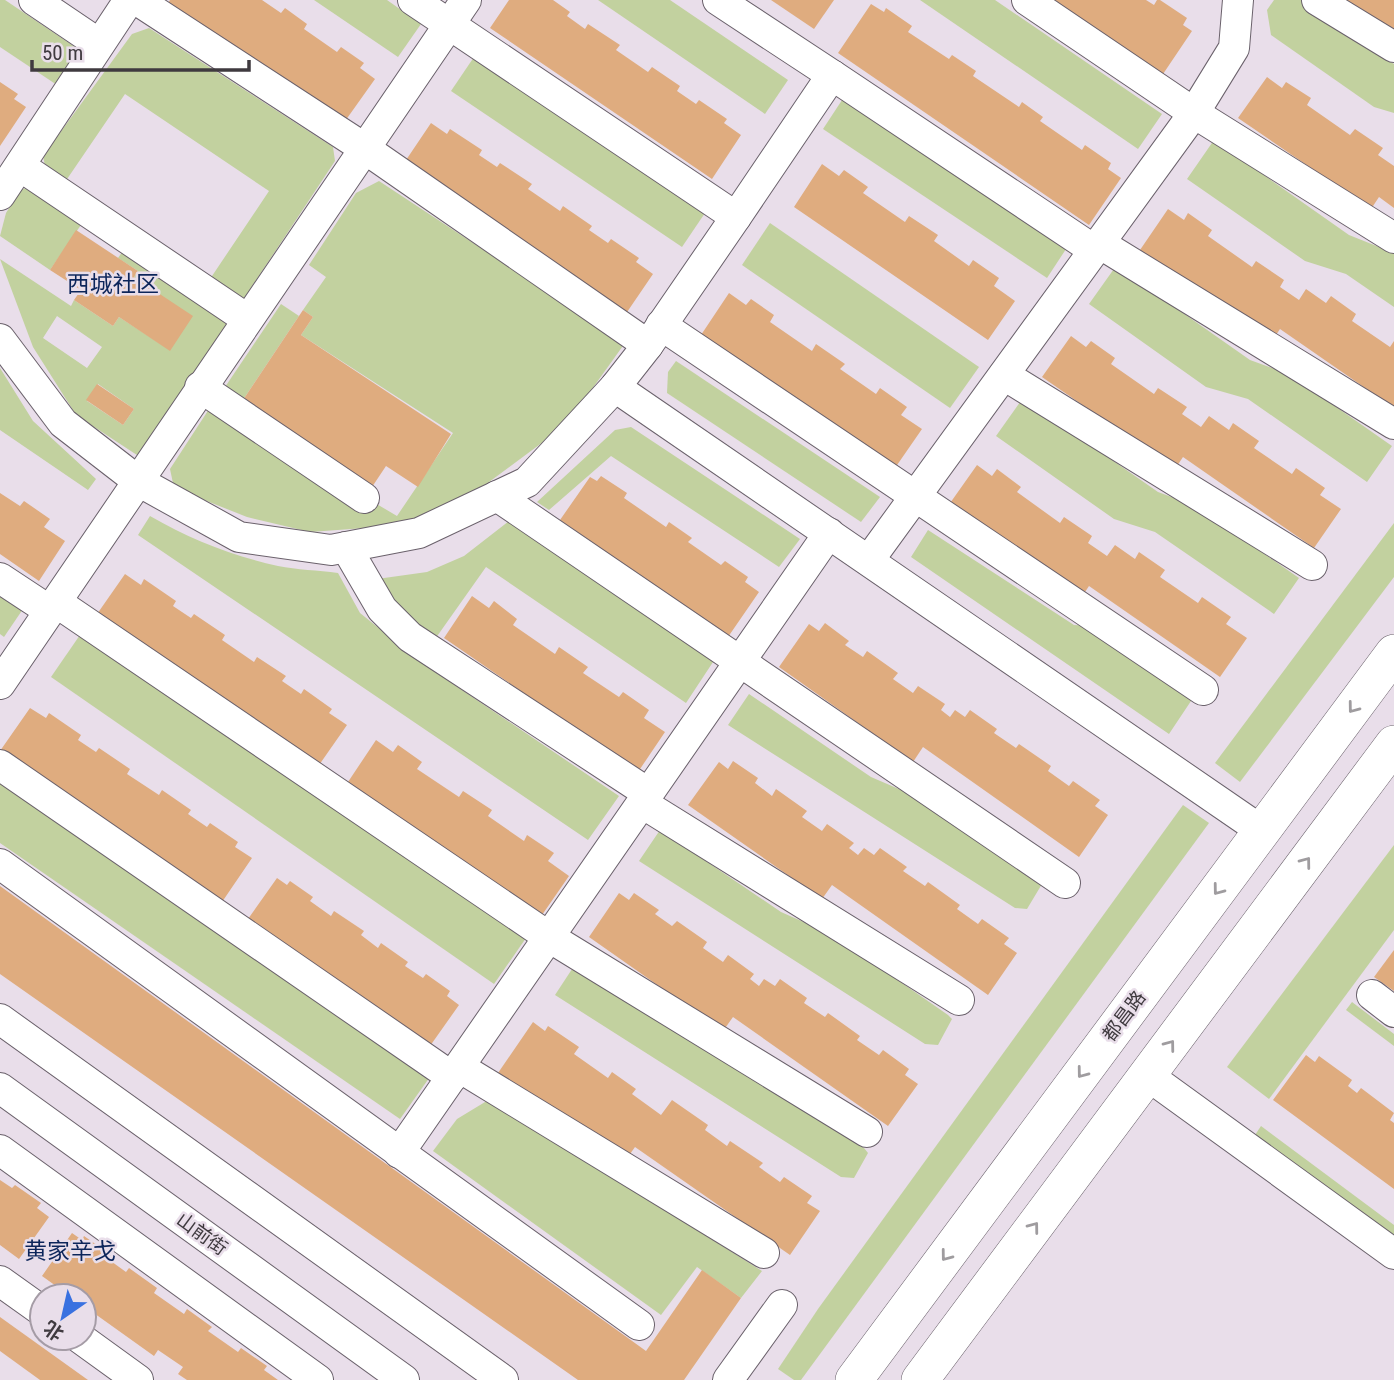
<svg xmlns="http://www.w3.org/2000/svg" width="1394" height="1380" font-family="'Roboto Condensed','Noto Sans SC',sans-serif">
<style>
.green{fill:#c2d19f;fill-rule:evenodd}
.building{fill:#dfac7f}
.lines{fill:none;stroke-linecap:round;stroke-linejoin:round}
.minor-casing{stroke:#6a616b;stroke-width:32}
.major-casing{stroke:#6a616b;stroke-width:38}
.minor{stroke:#fff;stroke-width:30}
.major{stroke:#fff;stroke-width:37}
.oneway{stroke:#9f9c9f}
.labels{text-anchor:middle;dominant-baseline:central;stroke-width:5;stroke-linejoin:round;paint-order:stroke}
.street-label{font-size:19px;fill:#3f3a3f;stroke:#e9deea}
.quarter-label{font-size:23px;fill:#0c255a;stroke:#e9deea}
</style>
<rect width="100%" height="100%" fill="#e9deea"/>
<g class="green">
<path d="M0 0H5L84 53 60 87 0 47Z"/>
<path d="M314 0H387L421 24 398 57Z"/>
<path d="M598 0H670L788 80 765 114Z"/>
<path d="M920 0H995L1162 114 1138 149Z"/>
<path d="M1274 0H1303L1394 64V113L1374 107 1271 35 1267 10Z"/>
<path d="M149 28 333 147 335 161 241 303 208 282 269 191 125 94 63 185 46 171 43 156 132 34Z"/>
<path d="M474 57 705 213 682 247 451 91Z"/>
<path d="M844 97 1068 246 1047 278 823 129Z"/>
<path d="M1214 140 1349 235 1394 253V307L1346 274 1305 261 1187 179Z"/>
<path d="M379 181 625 343 587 396 543 442 466 499 417 521 379 527 310 532 247 517 174 488 170 469 211 406 397 516 453 433 301 335 313 317 303 310 326 277 309 265 356 193Z"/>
<path d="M30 188 83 222 50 270 0 236 6 213 21 189Z"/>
<path d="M770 223 979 367 950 408 742 265Z"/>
<path d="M125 248 231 320 140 457 76 415 33 347 0 259 71 306 74 300 113 326 119 317 170 350 134 277 138 271 118 258ZM57 316 102 347 87 368 43 338ZM98 384 134 409 123 425 87 401Z"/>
<path d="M1116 266 1250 360 1289 374 1392 446 1367 482 1248 399 1206 387 1089 304Z"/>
<path d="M281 304 299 316 239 406 221 393Z"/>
<path d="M676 361 880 497 861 522 667 393 668 372Z"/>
<path d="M0 368 33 421 96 479 88 490 0 430Z"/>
<path d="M1023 398 1158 492 1196 506 1299 578 1274 614 1155 532 1114 519 996 436Z"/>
<path d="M631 427 800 539 779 567 611 456 549 510 537 502 615 430Z"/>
<path d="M150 516C190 539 232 556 278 566 297 570 318 570 338 573L360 613 422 663 619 796 588 840 138 535Z"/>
<path d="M513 518 715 659 686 703 486 567 433 642 409 625 377 579 427 572 464 556Z"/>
<path d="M1394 523V577L1240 782 1215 763Z"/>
<path d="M928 530 1074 625 1094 626 1195 695 1169 734 911 557Z"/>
<path d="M0 594 23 609 4 637 0 634Z"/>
<path d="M82 632 526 938 494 984 51 677Z"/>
<path d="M749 694 871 777 922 799 1042 884 1027 909 1015 908 728 725Z"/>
<path d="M0 776 432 1074 400 1119 0 843Z"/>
<path d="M1183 805 1209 823 801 1380H794L778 1369 818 1309Z"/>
<path d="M660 830 781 912 833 935 948 1015 952 1019 938 1045 925 1044 639 861Z"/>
<path d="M1394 845V930L1269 1099 1227 1067Z"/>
<path d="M576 963 697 1046 749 1069 864 1148 868 1153 854 1178 841 1177 555 995Z"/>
<path d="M1352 1002 1394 1034V1046L1346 1010Z"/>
<path d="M490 1099 762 1271 741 1298 697 1267 661 1315 433 1151 457 1119Z"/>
<path d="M1261 1126 1394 1225V1238L1255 1135Z"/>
</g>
<g class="building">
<path d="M170 0H262L281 13 285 8 307 24 304 29 337 52 341 47 364 63 360 68 375 79 343 124 168 3Z"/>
<path d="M509 0H553L570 12 567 16 585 29 588 24 620 45 616 50 648 72 652 67 680 86 677 91 696 104 699 100 727 119 724 123 741 135 712 179 490 28Z"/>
<path d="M771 0H834L814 29Z"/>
<path d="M1047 0H1146L1154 5 1157 0H1160L1187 18 1183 25 1192 31 1161 77Z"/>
<path d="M1346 0H1394V34Z"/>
<path d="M871 4 884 12 886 8 912 26 908 32 949 59 952 55 976 71 973 76 1019 107 1022 102 1043 117 1040 121 1082 150 1085 145 1111 163 1108 169 1121 178 1089 225 838 53Z"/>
<path d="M1267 77 1282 88 1286 82 1311 98 1307 105 1350 135 1355 129 1383 148 1378 155 1394 166V208L1379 197 1371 209 1238 118Z"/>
<path d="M0 82 18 94 14 99 26 107 0 146Z"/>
<path d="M431 123 447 134 450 129 482 150 479 155 497 167 500 163 532 184 528 189 560 211 563 206 592 226 589 230 608 243 611 239 639 258 636 262 653 274 623 318 402 166Z"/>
<path d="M822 164 839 176 844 170 868 187 863 193 905 222 909 216 938 235 934 241 969 266 973 260 999 278 994 286 1015 301 988 340 794 207Z"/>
<path d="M1168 209 1184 220 1188 213 1212 230 1208 236 1252 267 1256 261 1284 280 1280 287 1299 300 1306 289 1326 303 1331 296 1356 314 1352 321 1390 347 1394 341V408L1280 329 1272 341 1140 250Z"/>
<path d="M76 230 138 271 134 277 193 316 170 351 119 317 113 326 74 300 81 290 50 270Z"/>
<path d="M729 293 746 305 751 299 774 315 770 322 812 351 816 344 845 364 840 369 876 394 880 388 907 407 901 415 922 429 895 468 701 335Z"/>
<path d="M303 310 313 317 301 335 451 434 418 487 386 466 368 493 239 406Z"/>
<path d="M1071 336 1086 347 1091 341 1115 358 1111 364 1154 394 1158 388 1187 407 1182 414 1201 427 1209 416 1229 430 1233 423 1259 441 1254 448 1292 474 1296 468 1325 488 1320 495 1341 509 1314 548 1183 457 1175 469 1042 377Z"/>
<path d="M97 384 134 409 123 425 86 400Z"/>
<path d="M977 465 992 476 997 469 1021 487 1017 492 1060 523 1064 517 1092 536 1088 543 1107 556 1115 545 1135 559 1139 552 1165 570 1160 577 1198 603 1202 597 1231 617 1226 624 1247 638 1220 677 1089 586 1081 598 948 506Z"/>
<path d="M601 476 627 493 624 498 666 527 669 522 692 538 688 542 721 565 725 561 748 577 745 582 759 592 728 637 560 520 590 477 597 481Z"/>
<path d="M0 493 20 506 24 501 50 519 44 527 65 541 39 581 0 554Z"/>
<path d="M125 574 141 585 144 579 176 601 173 606 191 618 194 614 225 635 222 640 254 662 257 657 286 676 282 681 301 694 304 689 332 709 329 713 347 725 317 768 95 617Z"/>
<path d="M472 596 489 608 494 601 517 619 513 625 555 654 559 647 588 667 583 673 619 697 623 692 649 710 644 718 665 732 638 772 444 638Z"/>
<path d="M825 623 849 641 845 645 863 657 867 651 898 673 893 679 913 693 918 686 945 704 941 710 950 717 955 710 965 717 970 710 997 729 994 733 1016 748 1019 744 1051 766 1048 771 1069 786 1073 781 1100 800 1095 806 1108 815 1079 857 923 747 913 762 779 667 809 624 819 631Z"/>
<path d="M30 708 46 718 49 713 81 735 78 740 96 752 99 748 130 769 127 774 159 795 162 790 191 810 188 814 207 827 210 823 238 842 235 847 252 858 222 902 0 751Z"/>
<path d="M376 740 393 752 398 745 422 762 417 769 459 797 463 791 492 810 488 816 524 841 527 835 554 853 548 861 569 876 542 915 348 782Z"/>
<path d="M733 761 758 778 755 783 772 796 776 789 807 811 802 817 822 831 827 824 854 843 849 848 858 855 864 848 874 855 880 848 907 867 903 871 925 886 928 882 960 905 957 909 978 924 982 919 1009 938 1004 944 1017 953 988 995 832 885 822 899 688 805 719 762 728 769Z"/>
<path d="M277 878 287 885 290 881 313 897 310 901 331 916 334 911 364 931 361 935 378 948 381 943 408 962 405 966 423 978 426 974 450 991 447 996 459 1005 430 1046 248 919Z"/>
<path d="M0 886 646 1351 702 1270 741 1298 684 1380H578L0 974Z"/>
<path d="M619 893 629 900 634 893 659 910 655 914 672 926 677 921 707 942 703 948 723 962 728 955 754 974 750 979 759 986 764 979 775 986 780 979 807 998 804 1003 825 1017 828 1013 860 1036 857 1040 879 1055 883 1050 909 1069 905 1075 918 1084 888 1126 733 1017 723 1031 589 937Z"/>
<path d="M1394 950V991L1374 977Z"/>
<path d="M533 1022 545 1031 548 1026 579 1047 574 1054 608 1078 612 1072 636 1089 632 1094 661 1115 672 1100 708 1125 705 1130 727 1146 730 1141 763 1163 759 1167 780 1182 784 1177 812 1196 807 1203 820 1211 790 1255 635 1147 625 1161 498 1073Z"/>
<path d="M1306 1055 1315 1062 1319 1056 1352 1080 1348 1086 1357 1093 1361 1088 1394 1113 1390 1120 1394 1123V1189L1273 1100Z"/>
<path d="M0 1180 12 1188 15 1185 41 1203 37 1208 49 1217 19 1259 0 1245Z"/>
<path d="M72 1233 82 1240 84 1236 111 1255 108 1259 126 1272 129 1268 157 1288 154 1293 184 1314 187 1309 212 1327 208 1331 238 1352 241 1348 267 1366 264 1370 278 1380H187L178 1374 183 1367 158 1350 154 1356 84 1306V1296H70L42 1276Z"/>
<path d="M0 1317 88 1380H40L0 1351Z"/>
</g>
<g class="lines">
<defs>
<g id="minor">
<path d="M34 0 99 44"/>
<path d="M137 0 364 148 648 345"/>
<path d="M413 0 736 217"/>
<path d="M1027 0 1194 113 1394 238"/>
<path d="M1317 0 1394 47"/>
<path d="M832 75 1094 250"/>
<path d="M20 166 247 319"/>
<path d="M0 195 129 0"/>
<path d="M1099 243 1394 424"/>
<path d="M661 325 1203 690"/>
<path d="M0 339 63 423 138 481 239 537 331 550 419 533 527 482 615 387 648 345 736 217 832 75 718 0"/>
<path d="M1004 375 1312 565"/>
<path d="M200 387 364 498"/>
<path d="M615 387 1262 831"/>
<path d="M497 496 1065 883"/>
<path d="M346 547 382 609 410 637 648 793"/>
<path d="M869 560 1194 113 1234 48 1238 0"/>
<path d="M0 578 50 611"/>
<path d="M56 602 549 937 867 1132"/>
<path d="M0 684 466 0"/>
<path d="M0 765 452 1077"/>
<path d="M642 803 959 1000"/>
<path d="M0 864 639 1325"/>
<path d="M1372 995 1394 1012"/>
<path d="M0 1019 503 1380"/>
<path d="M459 1067 764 1253"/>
<path d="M1147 1075 1394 1254"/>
<path d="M0 1088 404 1380"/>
<path d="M0 1150 318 1380"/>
<path d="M399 1153 829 533"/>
<path d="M0 1281 42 1311"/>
<path d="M80 1338 138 1380"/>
<path d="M728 1380 782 1305"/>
</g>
<g id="major">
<path d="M854 1380 1394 653"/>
<path d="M920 1380 1394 744"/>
</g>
</defs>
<use href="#minor" class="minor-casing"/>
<use href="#major" class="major-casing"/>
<use href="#minor" class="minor"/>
<use href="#major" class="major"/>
</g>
<defs><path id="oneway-chevron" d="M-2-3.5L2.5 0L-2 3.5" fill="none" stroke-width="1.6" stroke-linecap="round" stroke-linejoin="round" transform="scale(1.75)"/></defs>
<g class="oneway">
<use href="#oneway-chevron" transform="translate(1353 708) rotate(127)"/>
<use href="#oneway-chevron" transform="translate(1306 862) rotate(-53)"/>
<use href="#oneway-chevron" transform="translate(1218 890) rotate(127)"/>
<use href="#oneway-chevron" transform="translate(1170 1045) rotate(-53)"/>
<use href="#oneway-chevron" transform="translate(1082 1073) rotate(127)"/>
<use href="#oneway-chevron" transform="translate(1034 1227) rotate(-53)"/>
<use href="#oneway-chevron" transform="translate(946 1256) rotate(127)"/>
</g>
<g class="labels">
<g class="street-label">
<text transform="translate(1124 1016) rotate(-53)">都昌路</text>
<text transform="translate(202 1234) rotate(36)">山前街</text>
</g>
<g class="quarter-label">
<text x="113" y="284">西城社区</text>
<text x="70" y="1251">黄家辛戈</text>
</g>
</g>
<g transform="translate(63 1317) rotate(214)"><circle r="33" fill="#e9deea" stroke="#a59ca6" stroke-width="2"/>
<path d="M0-5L12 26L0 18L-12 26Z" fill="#3971e0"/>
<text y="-10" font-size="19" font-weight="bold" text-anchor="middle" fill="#3f3a3f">北</text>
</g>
<path d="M32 60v10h217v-10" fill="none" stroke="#3f3a3f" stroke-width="3.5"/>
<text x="42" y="60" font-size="21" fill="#3f3a3f" stroke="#e9deea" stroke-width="5" paint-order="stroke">50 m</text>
</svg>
